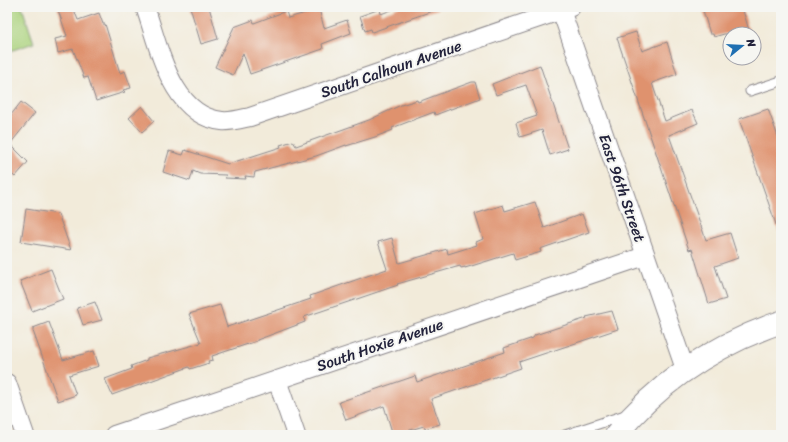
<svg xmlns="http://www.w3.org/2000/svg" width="788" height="442" font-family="Sriracha,sans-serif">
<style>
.green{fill:#acd37e;stroke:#677a5c}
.building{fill:#df926e}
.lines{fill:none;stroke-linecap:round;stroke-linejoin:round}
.service-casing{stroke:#8a868a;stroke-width:11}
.minor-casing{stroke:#8a868a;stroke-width:20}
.secondary-casing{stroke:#8a868a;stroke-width:24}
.service{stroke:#fff;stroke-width:9}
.minor{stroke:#fff;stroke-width:18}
.secondary{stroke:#fff;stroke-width:22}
.labels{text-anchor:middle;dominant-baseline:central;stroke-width:4;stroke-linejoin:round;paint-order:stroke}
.street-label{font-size:15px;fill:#22223b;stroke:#f6f6f2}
</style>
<rect width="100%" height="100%" fill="#f6f6f2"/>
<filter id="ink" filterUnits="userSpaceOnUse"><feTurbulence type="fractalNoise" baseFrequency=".025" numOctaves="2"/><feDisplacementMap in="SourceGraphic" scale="8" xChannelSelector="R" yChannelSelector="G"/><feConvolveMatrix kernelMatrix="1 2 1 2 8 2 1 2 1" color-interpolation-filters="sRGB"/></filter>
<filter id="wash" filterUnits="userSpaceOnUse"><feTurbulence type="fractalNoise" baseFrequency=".012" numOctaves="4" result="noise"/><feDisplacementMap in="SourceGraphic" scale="16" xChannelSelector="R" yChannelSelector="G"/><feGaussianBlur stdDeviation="0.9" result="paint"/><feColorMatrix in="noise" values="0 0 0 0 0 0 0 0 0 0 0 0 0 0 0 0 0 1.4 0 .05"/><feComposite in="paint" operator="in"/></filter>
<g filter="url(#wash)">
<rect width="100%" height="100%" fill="#f2ebda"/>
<path class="green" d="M7 7H22L34 43 7 52Z"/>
<g id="blocks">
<g class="building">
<path d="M57 7H73L78 20 99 13 103 24H105L120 73 125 71 131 88 123 90 125 92 96 101 88 77 84 78 73 49 58 53 55 39 67 36Z"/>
<path d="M190 7H209L218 39 201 44Z"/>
<path d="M399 7H438V9L372 32 371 29 365 31 360 16 380 9 381 14Z"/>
<path d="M702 7H742L750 34H724L714 37 713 34H710Z"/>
<path d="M319 9 324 28 347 20 351 33 322 44 323 49 250 74 243 53 233 75 215 67 234 27 253 20 254 23 286 11 288 18Z"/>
<path d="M636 32 642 51 667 42 677 74 652 83 665 121 692 110 698 123 669 135 706 240 730 233 738 258 715 266 726 299 709 304 692 249 689 250 617 38Z"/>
<path d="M540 65 568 149 550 155 542 130 520 137 516 123 537 116 526 85 496 95 492 84Z"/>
<path d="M472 82H475L480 98 435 115 434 112 392 128 393 130 375 137 346 146V145L316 156 255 172 254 177 245 176 246 179 225 178 226 175 200 174 193 171 190 181 163 172 169 151 183 155 185 150 228 164 281 147 280 145 293 141 296 146 369 120 401 105 417 100 418 102Z"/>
<path d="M21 102 35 113 10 144 28 162 15 177 7 170V120Z"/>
<path d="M142 106 154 121 142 132 129 118Z"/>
<path d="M768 109 781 145V233H779L739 119Z"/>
<path d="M535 202 544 228 582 214 589 232 540 249 541 252 515 260 513 253 465 268V267L461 268 460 266 397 284 398 285 304 317 305 322 257 340V341L212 356 213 360 208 361 209 363 190 369 189 367 112 395 105 379 132 369 131 366 147 360V358L201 343 189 314 220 305 227 327 311 299 310 296 387 269 378 242 392 238 399 263 447 249 448 254 477 245 476 242 483 239 475 214 503 205 505 211Z"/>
<path d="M26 209 58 214 71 250 21 242Z"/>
<path d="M51 269 63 299 32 311 20 281Z"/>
<path d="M95 302 102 320 83 325 77 308Z"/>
<path d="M612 311 618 329 519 362 521 368 431 399 440 424 425 429 424 426 393 435 384 406 346 420 339 402 415 376 417 382 505 352 504 348 533 338 535 335 587 318 586 317Z"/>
<path d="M49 322 63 360 94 351 99 366 69 375 76 395 58 401 33 331V328Z"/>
</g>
</g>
</g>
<g filter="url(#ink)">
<use href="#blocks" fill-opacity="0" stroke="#8a868a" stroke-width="1"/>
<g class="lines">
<defs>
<g id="service">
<path d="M750 91 781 81"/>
<path d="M565 435 628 414"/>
</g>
<g id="minor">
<path d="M145 7C159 46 171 116 222 121 231 122 241 119 250 117L571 7"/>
<path d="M560 7 685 369"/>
<path d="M277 380 296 435"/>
<path d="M7 383 25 435"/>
<path d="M114 435 645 256"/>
</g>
<path id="secondary" d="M616 435C660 380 715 345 781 322"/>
</defs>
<use href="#service" class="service-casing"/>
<use href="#minor" class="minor-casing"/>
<use href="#secondary" class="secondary-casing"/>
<use href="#service" class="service"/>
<use href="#minor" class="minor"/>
<use href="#secondary" class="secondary"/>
</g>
</g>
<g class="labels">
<g class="street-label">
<text transform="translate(391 69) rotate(-19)">South Calhoun Avenue</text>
<text transform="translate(622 188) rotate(71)">East 96th Street</text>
<text transform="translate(380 345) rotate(-19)">South Hoxie Avenue</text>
</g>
</g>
<rect width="788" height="442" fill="none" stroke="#f6f6f2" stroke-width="24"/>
<g transform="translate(742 46) rotate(72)"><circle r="19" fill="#f6f6f2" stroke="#a1a1a9"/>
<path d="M0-3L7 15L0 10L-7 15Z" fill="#1f6fb2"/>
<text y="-6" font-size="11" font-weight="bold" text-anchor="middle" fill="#22223b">N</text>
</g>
</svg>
